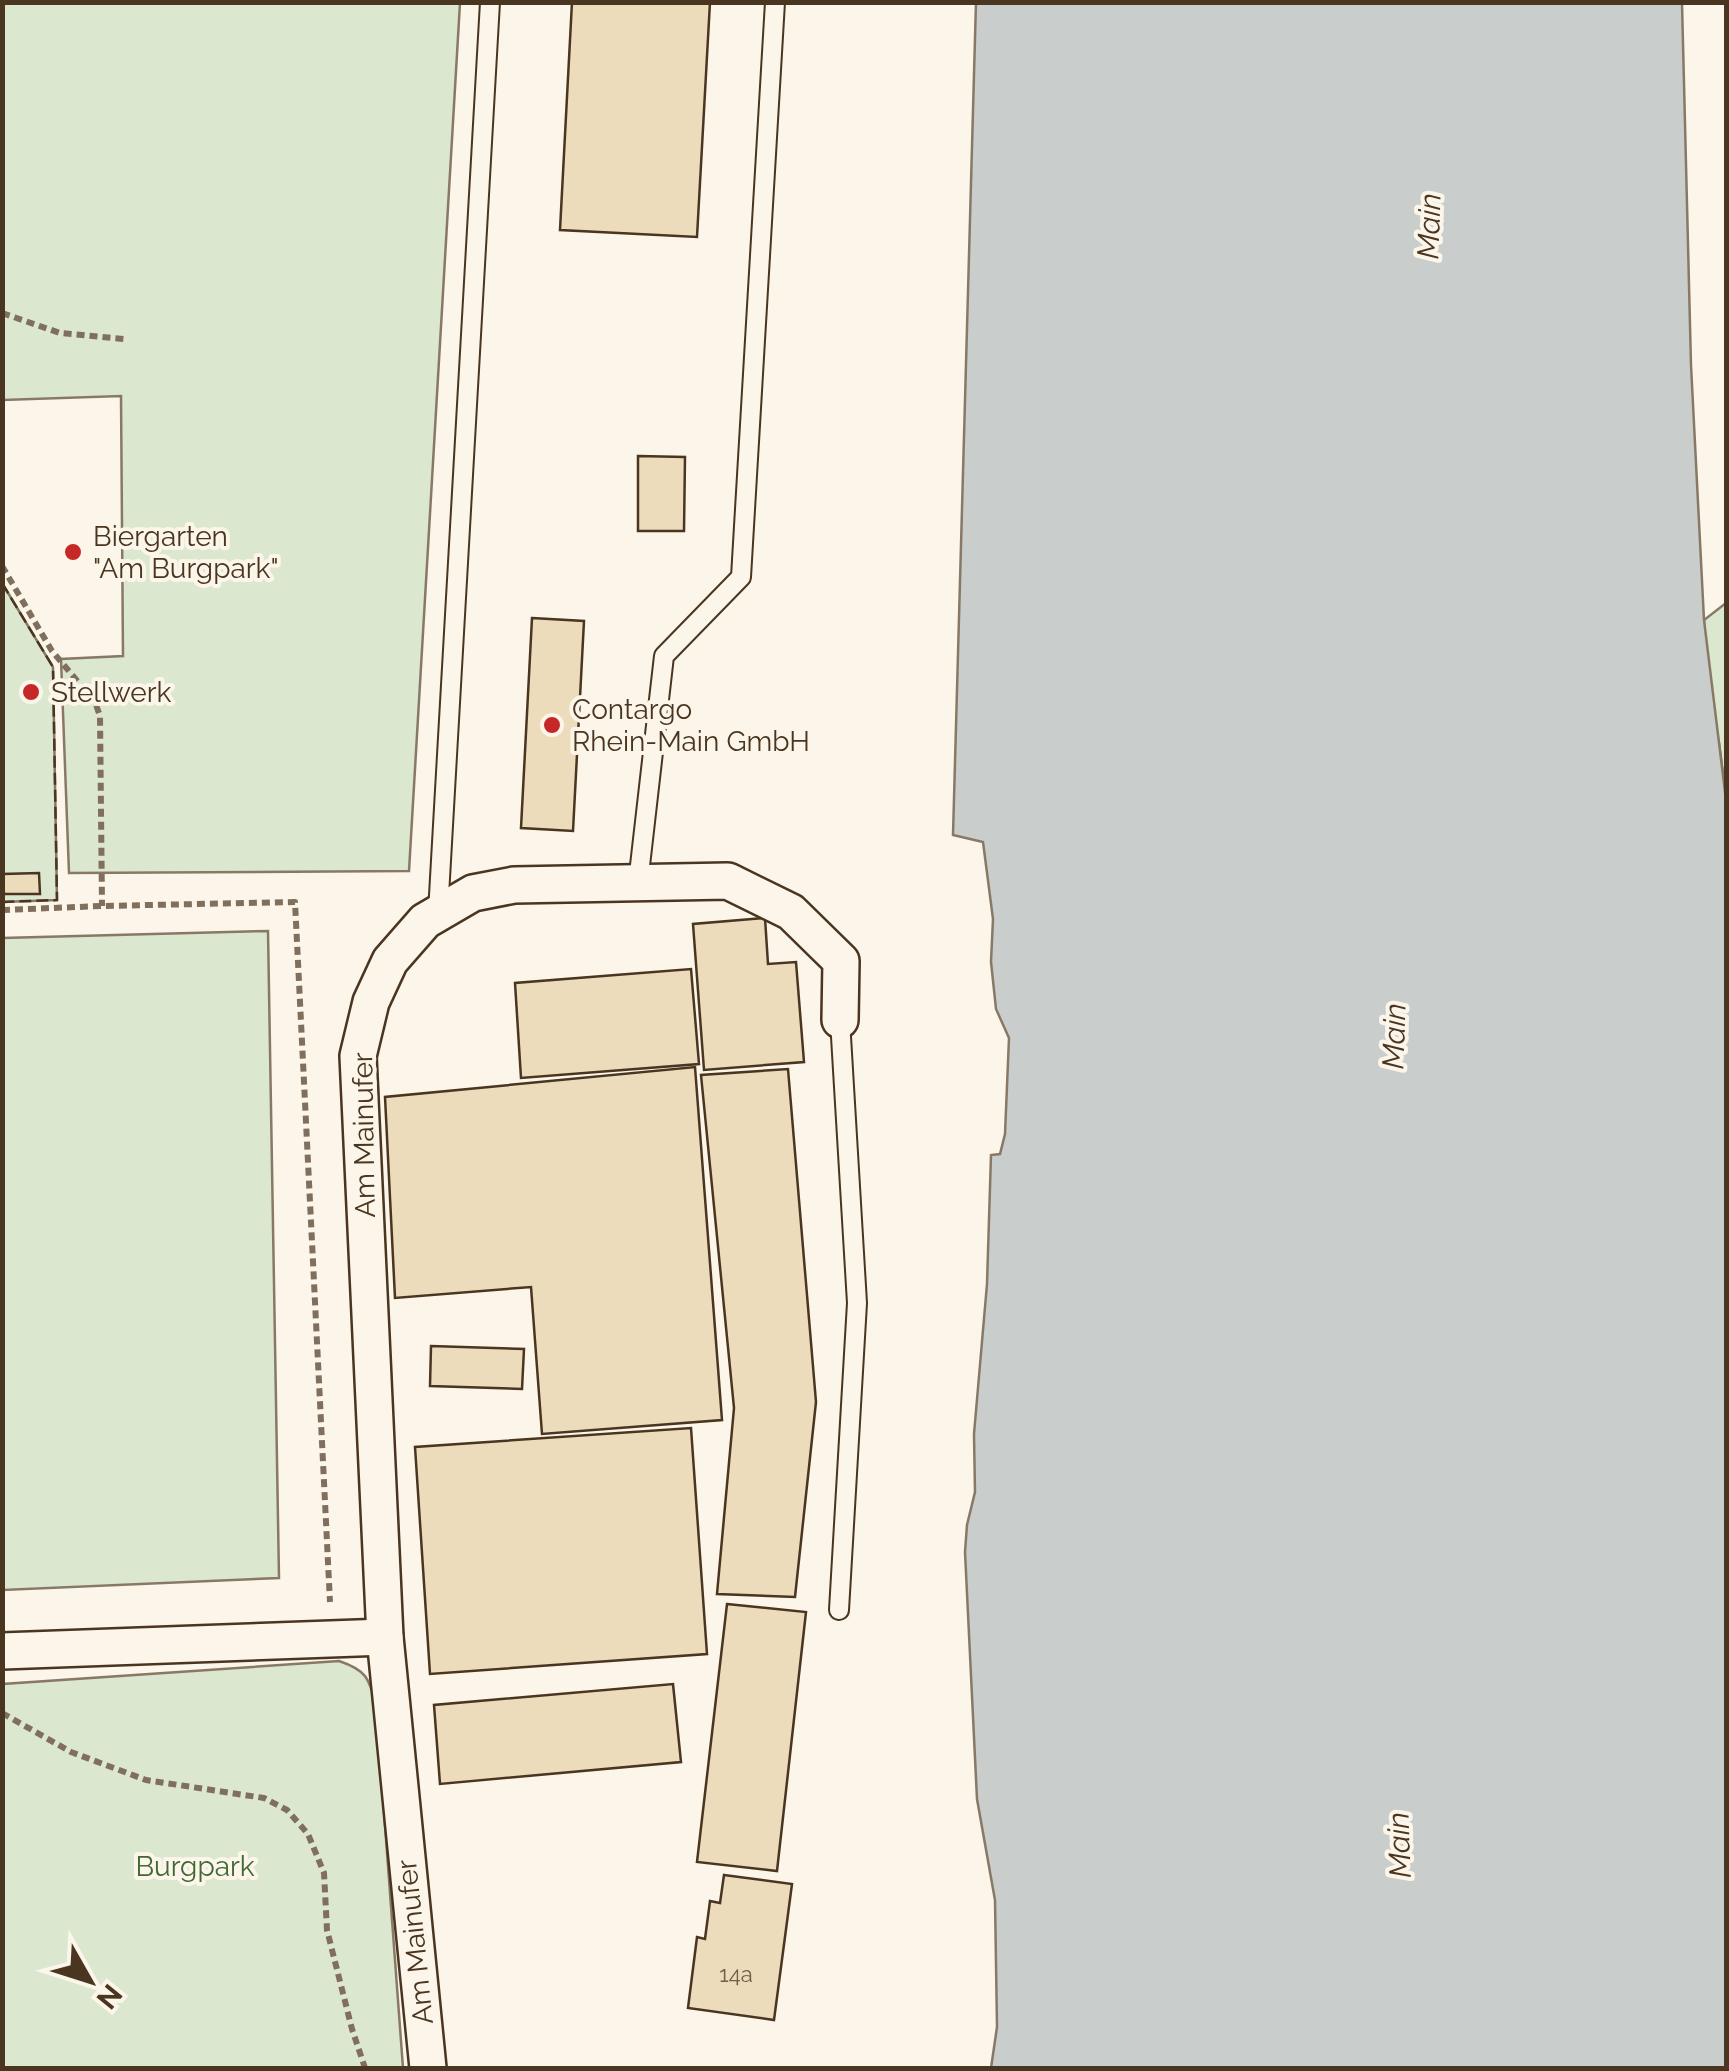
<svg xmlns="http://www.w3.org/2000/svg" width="1729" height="2071" font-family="Raleway,sans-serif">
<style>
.green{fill:#dce7d0;stroke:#887966;stroke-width:2.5}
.water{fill:#c9cecd;stroke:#887966;stroke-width:2.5}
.building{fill:#ecdcbc;stroke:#4a3520;stroke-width:2.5}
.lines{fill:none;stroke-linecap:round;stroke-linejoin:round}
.lane-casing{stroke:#4a3520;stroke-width:22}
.street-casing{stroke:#4a3520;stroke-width:40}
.path{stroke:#7f6f5c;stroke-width:6;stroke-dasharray:8 5;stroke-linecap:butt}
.lane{stroke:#fbf6e9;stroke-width:18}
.street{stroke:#fbf6e9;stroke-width:35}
.fence{stroke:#4a3520;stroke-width:2.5;stroke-dasharray:12 5;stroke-linecap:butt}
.poi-dot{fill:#c62828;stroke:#fbf6e9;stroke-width:4}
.labels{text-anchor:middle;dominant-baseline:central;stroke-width:8;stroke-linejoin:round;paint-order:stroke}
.number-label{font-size:22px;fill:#725f47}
.poi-label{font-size:28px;fill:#4a3520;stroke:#fbf6e9;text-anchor:start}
.street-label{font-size:28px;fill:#4a3520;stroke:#fbf6e9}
.park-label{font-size:28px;fill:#436837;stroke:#fbf6e9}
.water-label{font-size:30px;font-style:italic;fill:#4a3520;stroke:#fbf6e9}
</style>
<rect width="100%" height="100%" fill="#fbf6e9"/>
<g class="green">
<path d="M2 3H460L409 871 69 873 61 659 123 656 121 396 3 400Z"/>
<path d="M2 583 53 667 57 900 3 902Z"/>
<path d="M1726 603V797L1719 743 1704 669V620Z"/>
<path d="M268 931 279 1578 3 1590V938Z"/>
<path d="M339 1661C366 1670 369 1678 376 1704L403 2068H3V1684Z"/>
</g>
<path class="water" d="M976 2 1682 3 1691 365 1704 620 1726 800V2068H991L997 2027 995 1900 977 1799 965 1552 967 1525 975 1492 974 1434 987 1284 991 1155 1000 1154 1005 1134 1009 1038 996 1009 991 962 993 919 983 842 953 835Z"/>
<g class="building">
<path d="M572 2H710L697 237 560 230Z"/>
<path d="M638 456 685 457 684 531H638Z"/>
<path d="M532 618 584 621 573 831 521 828Z"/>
<path d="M39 873 40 894H4L3 874Z"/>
<path d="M765 918 768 964 796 962 804 1062 704 1070 693 924Z"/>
<path d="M691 969 699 1064 521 1078 515 983Z"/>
<path d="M695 1067 722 1420 542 1434 531 1287 395 1298 385 1097Z"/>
<path d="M788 1069 816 1402 795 1597 717 1594 734 1408 701 1075Z"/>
<path d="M431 1346 524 1349 522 1389 430 1386Z"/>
<path d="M691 1428 707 1654 430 1674 415 1447Z"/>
<path d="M727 1604 806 1612 777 1871 697 1862Z"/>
<path d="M673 1684 681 1762 440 1784 434 1705Z"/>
<path d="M724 1875 792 1884 774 2020 688 2008 697 1937 705 1939 710 1901 720 1903Z"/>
</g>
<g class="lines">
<defs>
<g id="lane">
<path d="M638 883 664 656 741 577 775 2"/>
<path d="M438 913 490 2"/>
<path d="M839 1610 857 1303 840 1020"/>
</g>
<g id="street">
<path d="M2 1651 385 1637"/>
<path d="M428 2068 385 1637 358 1056 371 1002 390 961 425 921 473 893 514 885 728 881 791 912 841 961 840 1020"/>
</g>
</defs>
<use href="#lane" class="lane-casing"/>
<use href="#street" class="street-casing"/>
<g class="path">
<path d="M2 313 60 333 124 339"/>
<path d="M2 566 52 651 95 702 100 716 102 906"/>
<path d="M2 910 102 906 295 902 330 1602"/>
<path d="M2 1713 71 1752 146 1780 264 1798 287 1810 308 1834 324 1873 327 1930 352 2029 365 2068"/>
</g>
<use href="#lane" class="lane"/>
<use href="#street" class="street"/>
<path class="fence" d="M2 583 53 667 57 900 2 902"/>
</g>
<g class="poi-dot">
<circle cx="73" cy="552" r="10"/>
<circle cx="31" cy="692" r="10"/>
<circle cx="552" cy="725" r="10"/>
</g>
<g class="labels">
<g class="number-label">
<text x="736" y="1974">14a</text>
</g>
<g class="poi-label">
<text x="93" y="536">Biergarten<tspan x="93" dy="32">"Am Burgpark"</tspan></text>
<text x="51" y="692">Stellwerk</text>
<text x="572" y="709">Contargo<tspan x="572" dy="32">Rhein-Main GmbH</tspan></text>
</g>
<g class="street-label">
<text transform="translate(364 1135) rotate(-91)">Am Mainufer</text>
<text transform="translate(415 1942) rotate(-96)">Am Mainufer</text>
</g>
<g class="park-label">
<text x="195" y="1866">Burgpark</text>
</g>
<g class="water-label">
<text transform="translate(1429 226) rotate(-88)">Main</text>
<text transform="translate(1394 1036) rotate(-88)">Main</text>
<text transform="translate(1399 1845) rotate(-92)">Main</text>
</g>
</g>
<rect width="1729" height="2071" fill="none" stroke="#4a3520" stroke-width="10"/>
<g transform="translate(90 1981) rotate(129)" stroke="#fbf6e9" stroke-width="8" paint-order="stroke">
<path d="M0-8L18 38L0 25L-18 38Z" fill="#4a3520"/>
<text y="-15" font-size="28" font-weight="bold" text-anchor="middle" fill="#4a3520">N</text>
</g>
</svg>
